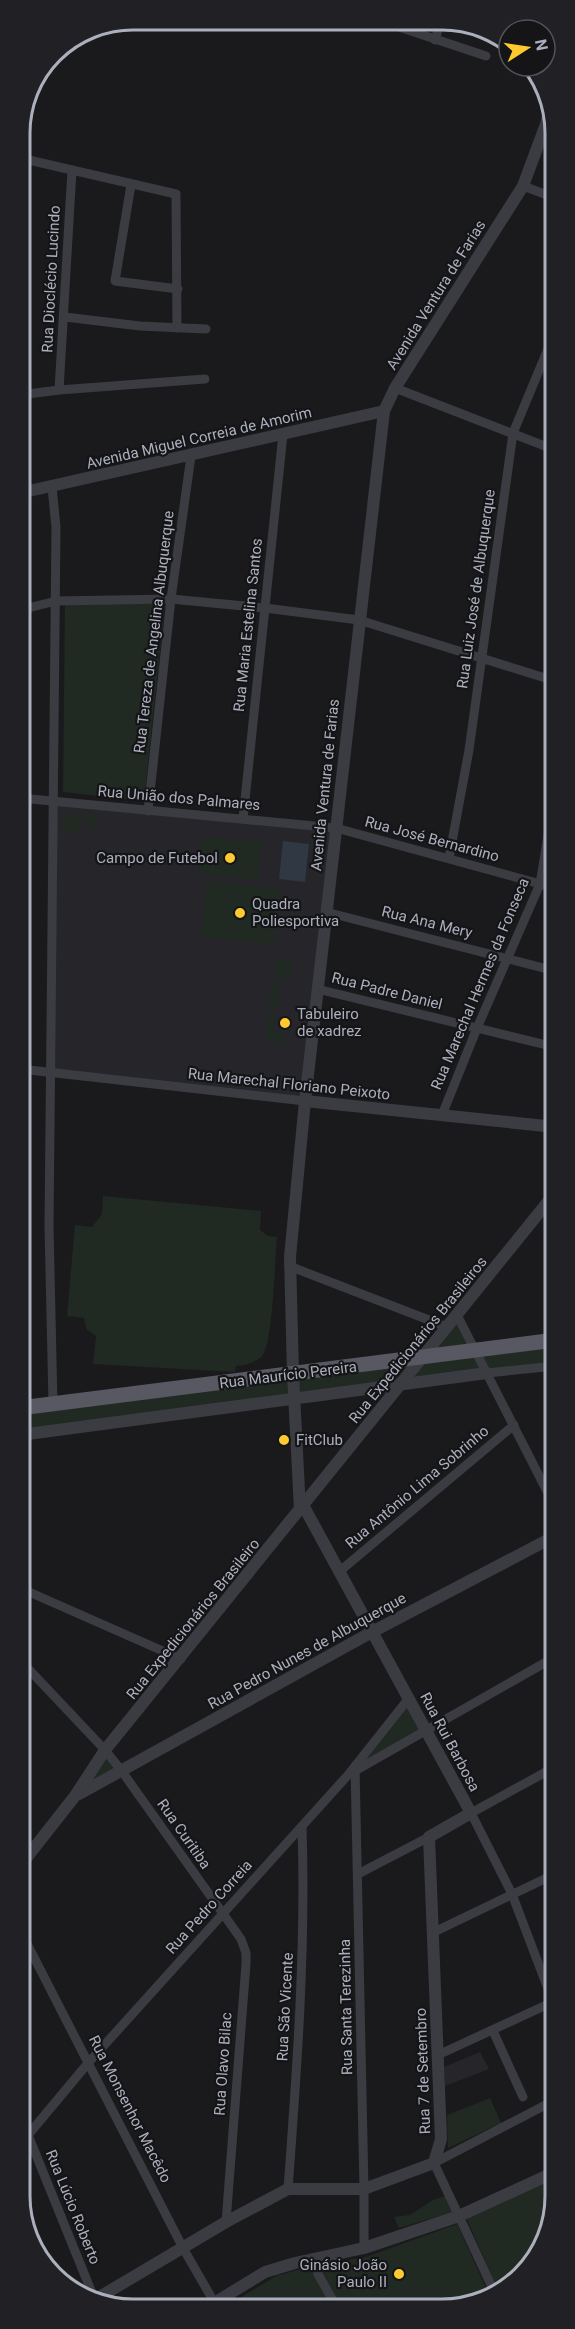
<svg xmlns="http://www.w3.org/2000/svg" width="575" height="2329" font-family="Roboto,sans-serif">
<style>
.built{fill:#26262a}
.green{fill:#202922}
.water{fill:#2f3843}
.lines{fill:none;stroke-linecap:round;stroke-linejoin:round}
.minor{stroke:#3b3c42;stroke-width:9}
.tertiary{stroke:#3b3c42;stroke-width:12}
.primary{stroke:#575862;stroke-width:15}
.poi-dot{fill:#ffca30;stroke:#151518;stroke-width:2}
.labels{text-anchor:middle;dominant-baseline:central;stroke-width:4.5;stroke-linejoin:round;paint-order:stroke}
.street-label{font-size:15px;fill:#acb0bd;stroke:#151518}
.poi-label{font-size:15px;fill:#acb0bd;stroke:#151518;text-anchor:start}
.rim{fill:none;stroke:#acb0bd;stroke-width:3}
</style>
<rect width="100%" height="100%" fill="#1a1a1d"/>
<g class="built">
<path d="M54 801 336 828 305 1101 52 1073Z"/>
<path d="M480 2052 489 2069 445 2086 444 2067Z"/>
</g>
<g class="green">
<path d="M65 603 165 604 144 801 63 792Z"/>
<circle cx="91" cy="820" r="8"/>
<circle cx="71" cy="823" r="9"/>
<path d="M202 836 262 843 258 880 198 874Z"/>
<path d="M207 881 280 889 273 944 201 937Z"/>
<circle cx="284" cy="969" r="10"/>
<path d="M272 982 279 983 277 1008 269 1007Z"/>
<path d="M269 1014H276L273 1031 284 1033 282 1044 265 1043Z"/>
<path d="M280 1016 292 1017 291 1029 278 1028Z"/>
<path d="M103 1196 261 1211 260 1230 268 1236 277 1237C275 1258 273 1344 262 1356 256 1363 244 1365 236 1366L235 1372 93 1364 96 1336 87 1330 84 1318 67 1316 75 1225 92 1227 102 1214Z"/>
<path d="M457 1315 475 1350 555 1340V1366L20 1435V1408L423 1357Z"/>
<path d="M409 1698 425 1730 355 1771Z"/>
<path d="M105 1750 121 1770 75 1796Z"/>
<path d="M490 2098 501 2123 448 2148 447 2115Z"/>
<path d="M555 2176V2203L528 2269 497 2287 465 2215Z"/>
<path d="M445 2196 454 2212 399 2228 394 2217 410 2215 433 2200Z"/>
<path d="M457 2224 488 2292 457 2308H224L276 2276 312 2266 366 2257Z"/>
</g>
<path class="water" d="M283 841 309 844 305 882 279 879Z"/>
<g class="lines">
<g class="minor">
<path d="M384 22 486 56"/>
<path d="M435 40 440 23"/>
<path d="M20 158 176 194 177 328"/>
<path d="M131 185 115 281 178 289"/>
<path d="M523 186 555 198"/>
<path d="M65 317 140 326 206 329"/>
<path d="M395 388 555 450"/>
<path d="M59 390 72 170"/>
<path d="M20 395 59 390 205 379"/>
<path d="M52 487 56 527 49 1226 53 1404"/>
<path d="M20 610 56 601 171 599 265 608 359 620 555 681"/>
<path d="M20 798 336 828 555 888"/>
<path d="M148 811 171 599 191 456"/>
<path d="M243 819 283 434"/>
<path d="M449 858 469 750 513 433 555 332"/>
<path d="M326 912 555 971"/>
<path d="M317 989 555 1047"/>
<path d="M20 1069 305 1101"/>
<path d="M442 1115 477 1028 540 884 555 793"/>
<path d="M289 1266 447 1327"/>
<path d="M457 1315 555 1507"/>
<path d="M487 1373 555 1366"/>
<path d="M340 1571 514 1425"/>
<path d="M20 1588 181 1659"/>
<path d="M20 1660 105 1750 121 1770 241 1939 246 1953V1964L226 2222"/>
<path d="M355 1766 364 2189V2248"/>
<path d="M353 1772 555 1657"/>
<path d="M358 1874 429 1837"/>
<path d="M20 1930 183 2248 214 2302"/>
<path d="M432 1933 555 1874"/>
<path d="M553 2002 512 1894 471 1813 555 1767"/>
<path d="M493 2031 523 2097"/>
<path d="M438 2055 555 2001"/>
<path d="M28 2135 89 2062 348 1775 409 1698"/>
<path d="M28 2135 94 2298"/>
<path d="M288 2189C297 2068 306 1948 302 1827"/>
<path d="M315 2259 318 2274 337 2308"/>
<path d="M493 2289 434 2163 555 2100"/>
</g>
<g class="tertiary">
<path d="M20 493 384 411"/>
<path d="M305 1101 555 1127"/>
<path d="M20 1435 487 1373"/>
<path d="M300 1510 293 1374 290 1257 305 1101 384 411 395 388 523 186 546 124 550 107"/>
<path d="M79 1794 372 1632 555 1536"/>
<path d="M20 1866 75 1796 105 1750 555 1193"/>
<path d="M96 2299 226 2222 288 2189H364L434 2163 441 2139 429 1837 471 1813 303 1505"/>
<path d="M206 2308 265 2272 295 2263 364 2248 459 2216 555 2172"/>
</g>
<path class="primary" d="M20 1408 555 1340"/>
</g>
<g class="poi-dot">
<circle cx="230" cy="858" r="6"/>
<circle cx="240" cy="913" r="6"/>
<circle cx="285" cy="1023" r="6"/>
<circle cx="284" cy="1440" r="6"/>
<circle cx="399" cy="2274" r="6"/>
</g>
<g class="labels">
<g class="street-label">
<text transform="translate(51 279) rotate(-87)">Rua Dioclécio Lucindo</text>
<text transform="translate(436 295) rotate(-58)">Avenida Ventura de Farias</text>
<text transform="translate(199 438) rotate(-13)">Avenida Miguel Correia de Amorim</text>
<text transform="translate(476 589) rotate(-82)">Rua Luiz José de Albuquerque</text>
<text transform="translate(248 625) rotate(-84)">Rua Maria Estelina Santos</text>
<text transform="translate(154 632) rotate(-83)">Rua Tereza de Angelina Albuquerque</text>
<text transform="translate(325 785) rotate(-84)">Avenida Ventura de Farias</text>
<text transform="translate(179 798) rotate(5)">Rua União dos Palmares</text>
<text transform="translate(432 839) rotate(15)">Rua José Bernardino</text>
<text transform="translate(427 922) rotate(14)">Rua Ana Mery</text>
<text transform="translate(480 984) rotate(-67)">Rua Marechal Hermes da Fonseca</text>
<text transform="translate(387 991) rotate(14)">Rua Padre Daniel</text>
<text transform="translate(289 1084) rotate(6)">Rua Marechal Floriano Peixoto</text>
<text transform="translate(418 1340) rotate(-51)">Rua Expedicionários Brasileiros</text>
<text transform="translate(288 1375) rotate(-7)">Rua Maurício Pereira</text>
<text transform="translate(417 1487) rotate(-40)">Rua Antônio Lima Sobrinho</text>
<text transform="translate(193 1619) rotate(-51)">Rua Expedicionários Brasileiro</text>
<text transform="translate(307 1651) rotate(-29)">Rua Pedro Nunes de Albuquerque</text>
<text transform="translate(450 1742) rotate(62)">Rua Rui Barbosa</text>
<text transform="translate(184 1834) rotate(55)">Rua Curitiba</text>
<text transform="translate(209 1907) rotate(-48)">Rua Pedro Correia</text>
<text transform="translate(285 2007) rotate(-87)">Rua São Vicente</text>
<text transform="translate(346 2007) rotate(-91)">Rua Santa Terezinha</text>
<text transform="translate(223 2064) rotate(-86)">Rua Olavo Bilac</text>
<text transform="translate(423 2071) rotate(-92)">Rua 7 de Setembro</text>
<text transform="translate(130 2109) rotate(63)">Rua Monsenhor Macêdo</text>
<text transform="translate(73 2207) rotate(68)">Rua Lúcio Roberto</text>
</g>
<g class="poi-label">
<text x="218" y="858" text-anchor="end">Campo de Futebol</text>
<text x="252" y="904">Quadra<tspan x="252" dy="17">Poliesportiva</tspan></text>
<text x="297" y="1014">Tabuleiro<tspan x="297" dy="17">de xadrez</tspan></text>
<text x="296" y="1440">FitClub</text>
<text x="387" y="2265" text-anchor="end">Ginásio João<tspan x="387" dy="17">Paulo II</tspan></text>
</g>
</g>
<path d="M0 0H575V2329H0ZM133 30H442A103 103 0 0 1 545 133V2196A103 103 0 0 1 442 2299H133A103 103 0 0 1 30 2196V133A103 103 0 0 1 133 30Z" fill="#212125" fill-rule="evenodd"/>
<path class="rim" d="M133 30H442A103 103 0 0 1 545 133V2196A103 103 0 0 1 442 2299H133A103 103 0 0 1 30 2196V133A103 103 0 0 1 133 30Z"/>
<g transform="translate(527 48) rotate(78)"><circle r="28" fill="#151518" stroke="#51535a" stroke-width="1.5"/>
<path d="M0-4.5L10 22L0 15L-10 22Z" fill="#ffca30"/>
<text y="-9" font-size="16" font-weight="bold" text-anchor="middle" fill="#acb0bd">N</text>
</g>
</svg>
